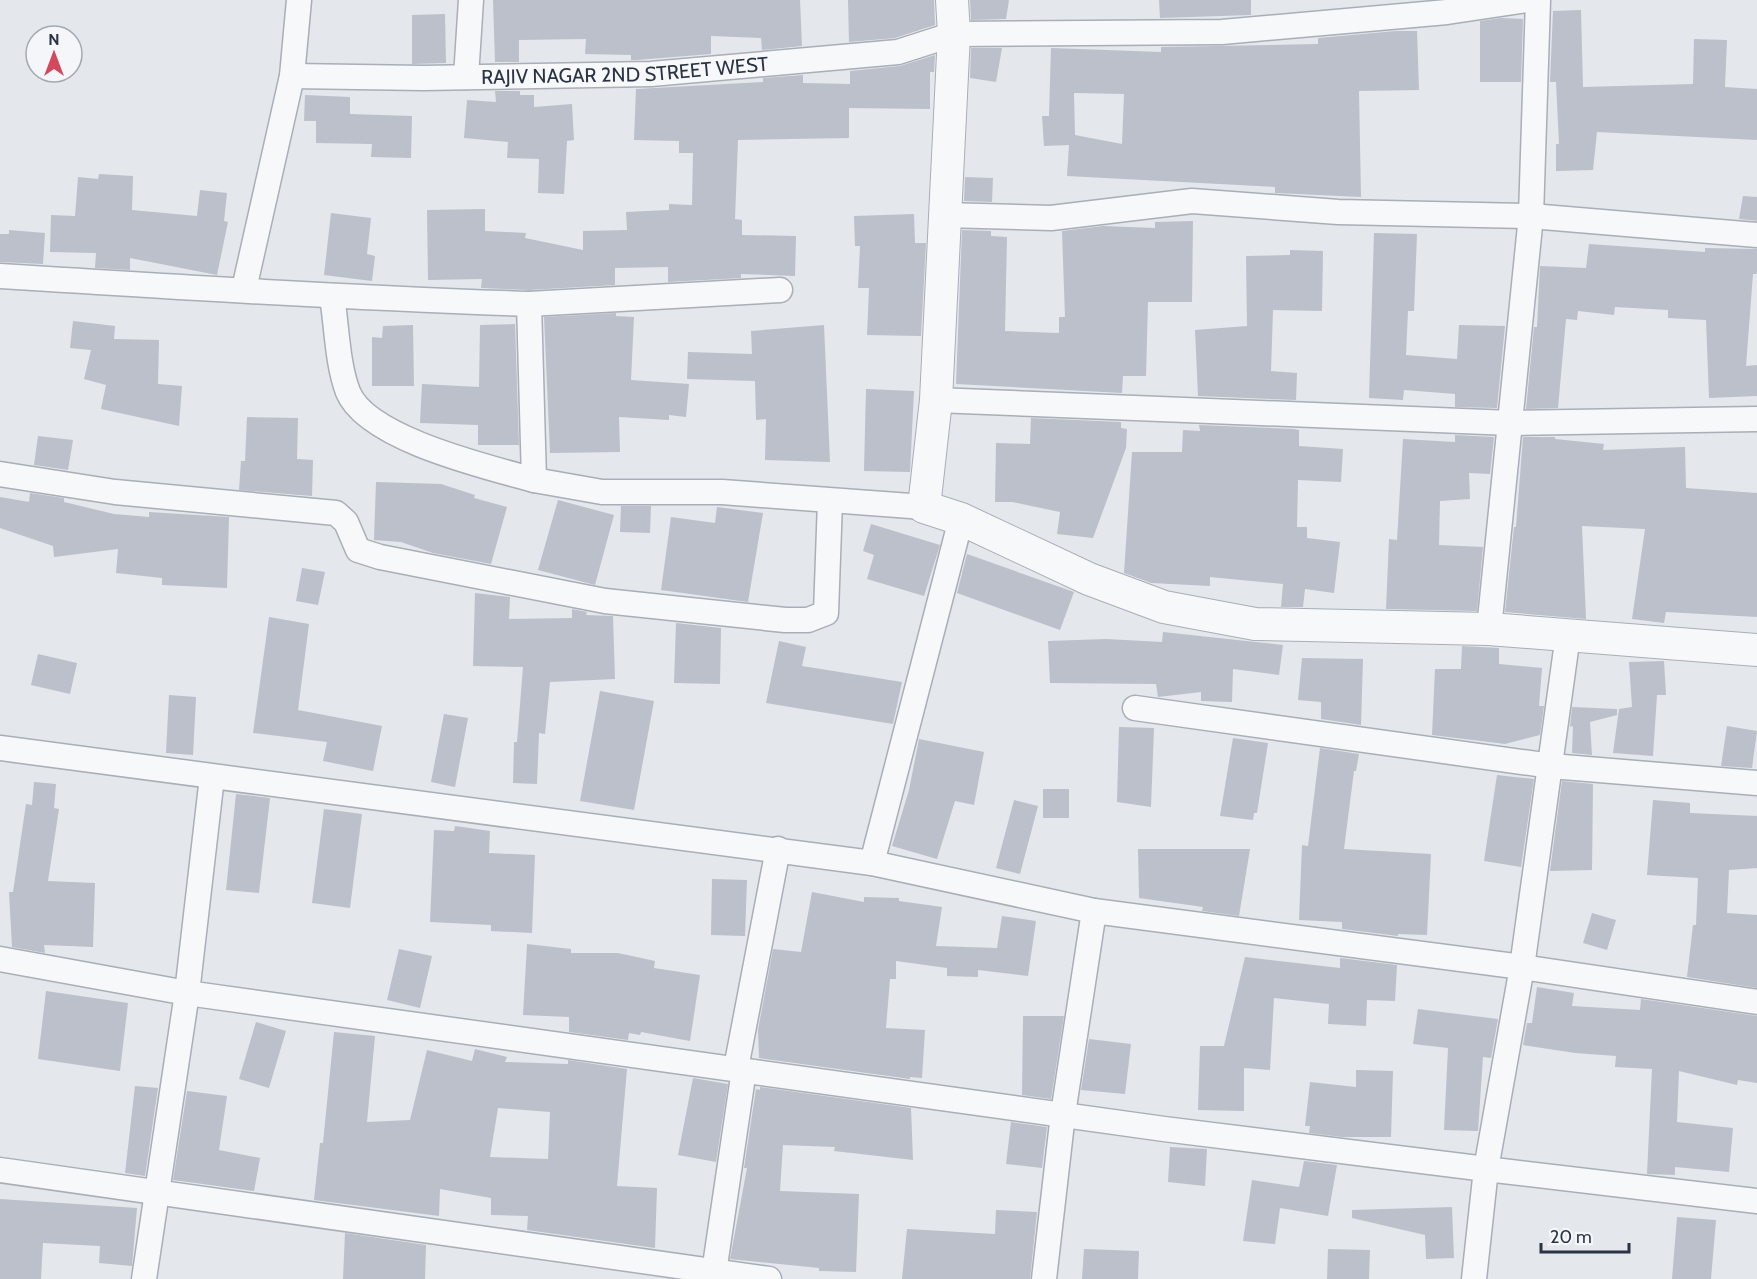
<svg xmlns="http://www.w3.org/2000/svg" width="1757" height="1279" font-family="Cabin,sans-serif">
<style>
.building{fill:#bbc0ca;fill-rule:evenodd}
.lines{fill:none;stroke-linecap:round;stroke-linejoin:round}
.minor-casing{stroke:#a9aeb7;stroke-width:27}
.tertiary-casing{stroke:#a9aeb7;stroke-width:34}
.minor{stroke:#f7f8fa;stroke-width:24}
.tertiary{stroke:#f7f8fa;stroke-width:32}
.labels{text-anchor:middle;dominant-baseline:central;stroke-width:5;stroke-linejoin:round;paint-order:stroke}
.street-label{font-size:20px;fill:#2b3445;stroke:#f4f6f9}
</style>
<rect width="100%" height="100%" fill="#e4e7ec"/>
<g class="building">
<path d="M493 0H800L802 46 762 50 761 38 711 36V54L637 60H631V55L585 54 586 39 519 40V62H495Z"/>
<path d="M848 0H934L935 25 895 38 849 42Z"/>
<path d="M970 0H1009L1006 19 971 20Z"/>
<path d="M1159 0H1251V15L1160 18Z"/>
<path d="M1581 10 1583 87 1693 84 1694 39 1727 40 1725 87 1757 89V140L1597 132 1593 170 1556 171V144H1559L1556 82H1550L1553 11Z"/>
<path d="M445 14 446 63 412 64V15Z"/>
<path d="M1501 18 1523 19 1521 82H1480V21Z"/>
<path d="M1396 31H1417L1419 90 1359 91 1361 197 1275 193V187L1067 176 1069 145 1044 146 1042 116H1049L1051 48 1161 52V47L1318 44V38ZM1074 93 1124 94 1122 144 1075 135Z"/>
<path d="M971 48H1002L996 82 970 78Z"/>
<path d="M935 55 934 72H930V109L849 108V138L738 140 735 219 742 220V235L796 236 795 276 741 274V278L668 282V267L615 268V285L529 290 481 288 482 279 428 280 427 210 485 209V231L526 233 525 238 583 250V231L627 230 626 212 669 210V204L692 205 693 153H679V141L634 140 636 89 763 82V78L803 75V83L850 84V71L900 66Z"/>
<path d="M495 91H520V95H534V107L572 104 574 140 567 141 564 194 538 193 539 159 507 158 508 142 464 138 467 100 496 102Z"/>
<path d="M305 95 350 97V114L412 116 411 158 371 157 372 144 316 143V121H304Z"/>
<path d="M99 174 133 176 132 210 197 216 200 190 227 193 224 221 228 222 217 275 130 258V270L95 268 96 253 50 252 51 215 75 216 78 177 98 179Z"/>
<path d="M965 177 993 178 992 202 964 201Z"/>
<path d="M1743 196 1757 197V221L1739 219Z"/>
<path d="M331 213 371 218 367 254 375 256 372 281 324 275Z"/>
<path d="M914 214 915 243H926L921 336 867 335 869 288H858L860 246H855L854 216Z"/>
<path d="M1193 221 1192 302H1148L1146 376H1123L1122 393 956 384 962 230 991 231V236L1007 237 1005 331 1059 333V317H1065L1062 231 1103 226 1155 228V222Z"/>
<path d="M9 230 45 233 43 264 0 262V234H9Z"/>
<path d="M1374 233 1417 234 1414 311H1408L1406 355 1457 359 1459 325 1505 326 1497 408 1455 407V394L1404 390 1403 400 1369 398Z"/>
<path d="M1589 244 1705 252V248L1757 249V274H1753L1746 366 1757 365V396L1709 398 1706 320 1668 318V310L1615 307 1614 315 1578 311 1577 320 1566 319 1558 408 1526 409 1534 327H1537L1540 266 1586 268Z"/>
<path d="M1290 250 1323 251 1322 311 1273 310 1271 371 1297 373 1296 400 1198 396 1195 330 1247 326 1246 256 1290 255Z"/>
<path d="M616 313V316L634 317 631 380 689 384 686 417 669 415V420L619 417 620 452 550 453 544 317Z"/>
<path d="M73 321 115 326 114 339 159 340 158 384 182 386 179 426 101 409 106 385 84 379 91 350 70 348Z"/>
<path d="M515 324 519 445H478V425L420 423 422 384 479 387 480 325Z"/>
<path d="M413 325 414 386H372V337L382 338 383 326Z"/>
<path d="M824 325 830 462 765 460 766 419 756 420 755 381 687 379 688 352 752 354 751 331Z"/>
<path d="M866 389 914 391 910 472 864 471Z"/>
<path d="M247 417 298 418 297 459 313 460 312 496 239 490 241 461H245Z"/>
<path d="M1031 418 1121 422V428L1127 429 1126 448 1093 538 1057 534 1060 512 1012 502H995L996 443 1030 444Z"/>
<path d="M1199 425 1294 429 1299 430V446L1343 449 1341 482 1298 480 1297 527H1307V538L1340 542 1334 593 1305 589 1303 607H1281L1283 584 1210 577V586L1151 583 1124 573 1132 452H1182L1183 430 1200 431Z"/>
<path d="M1455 435 1494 437 1490 474 1469 473 1470 499 1440 501 1439 545 1483 547 1477 611 1386 609 1389 539 1397 540 1403 439 1455 442Z"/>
<path d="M38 436 73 440 68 470 34 465Z"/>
<path d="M1523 437H1555V439L1604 444 1603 450 1685 447 1686 488 1757 493V617L1666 612 1664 623 1632 619 1645 529 1582 526 1586 619 1505 612 1514 527H1516Z"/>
<path d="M376 482 441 484 475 495 474 498 507 507 491 564 433 553 401 542 374 540Z"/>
<path d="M30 493 64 498V502L114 514 149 517V512L229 517 227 588 162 585V578L116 573 118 549 54 557 53 546 0 528V497L29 502Z"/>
<path d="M558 500 614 515 595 585 538 570Z"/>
<path d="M621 506H651L650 533 620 532Z"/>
<path d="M717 507 763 513 748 602 661 590 671 517 715 523Z"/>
<path d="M871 524 940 545 924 596 867 579 874 555 863 551Z"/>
<path d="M967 554 1074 592 1060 630 957 593Z"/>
<path d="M302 568 325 572 318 605 296 601Z"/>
<path d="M475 593 510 597 509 619 572 618V609L587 612 586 615 613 616 615 679 550 682 545 734 539 733 537 784 513 783 514 742H517L523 667 473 666Z"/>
<path d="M269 617 309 624 298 710 382 726 373 771 323 761 327 742 253 733Z"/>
<path d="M676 623 721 628 720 684 674 683Z"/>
<path d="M1163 632 1283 645 1279 675 1233 669 1232 702 1201 701V692L1158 697 1156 684 1050 683 1048 641 1106 639 1162 642Z"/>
<path d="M779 641 806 647 802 666 902 682 893 724 766 703Z"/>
<path d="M1462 646 1499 648V664L1542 668 1539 706H1544L1540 735 1505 744 1432 735 1435 669H1461Z"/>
<path d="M38 654 77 663 70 694 31 685Z"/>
<path d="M1302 658 1363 659 1361 725 1321 719V702L1298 700Z"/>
<path d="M1664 661 1666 695H1657L1653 756 1613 753 1619 709 1632 707 1629 662Z"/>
<path d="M600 691 654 701 634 810 580 801Z"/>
<path d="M169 695 196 697 193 755 166 753Z"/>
<path d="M1572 707 1617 709V715L1590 722 1592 755 1572 753 1573 726 1570 727Z"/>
<path d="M444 714 468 718 455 787 431 782Z"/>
<path d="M1727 726 1757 731 1752 768 1721 766Z"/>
<path d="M1119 727 1154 728 1151 807 1117 802Z"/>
<path d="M1233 738 1268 743 1257 813H1254L1253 820 1220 816Z"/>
<path d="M919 739 984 752 974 805 955 801 937 859 892 846 909 790Z"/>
<path d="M1320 748 1359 754 1356 771H1354L1344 849 1431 854 1427 935 1398 934V936L1342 929V922L1299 920 1302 845 1308 846Z"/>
<path d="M1497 775 1534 779 1521 867 1484 861Z"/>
<path d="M1562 781 1593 784 1592 870 1550 871Z"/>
<path d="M34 782 56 784 54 808 59 809 48 881 95 883 93 947 44 945 45 953 12 947 9 892H13L26 804 32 805Z"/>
<rect x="1043" y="789" width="26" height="29"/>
<path d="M236 794 270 798 259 893 226 890Z"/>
<path d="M1014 800 1038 806 1020 874 996 868Z"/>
<path d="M1653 800 1690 803V813L1757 816V868L1729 870 1727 913 1757 915V988L1687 977 1693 925H1696L1698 878 1647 875Z"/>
<path d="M324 809 362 814 350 908 312 903Z"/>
<path d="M455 826 490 831 489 853 535 855 532 933 491 931V925L430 922 434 830 454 831Z"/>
<path d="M1138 849H1250L1239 916 1202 911 1203 907 1139 898Z"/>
<path d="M712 879 747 880 745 936 711 935Z"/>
<path d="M812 892 864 902V897L899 898V901L942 907 936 946 997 948 1002 916 1036 921 1028 976 978 970V977L947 976V968L896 961V979H890L886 1028 925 1030 922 1078 910 1077V1079L759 1058 758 1030 773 949 801 952Z"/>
<path d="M1592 913 1616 920 1607 950 1583 943Z"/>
<path d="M527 944 571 949V953H618L655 961 654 968 700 975 690 1041 641 1032 640 1035 629 1033 628 1040 569 1032V1017L523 1015Z"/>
<path d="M399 949 432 956 420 1008 387 1000Z"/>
<path d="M1245 957 1340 968V958L1397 965 1395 1001 1367 1000 1366 1026 1328 1024 1329 1004 1274 998 1270 1070 1244 1068V1111L1198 1110 1200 1046H1224Z"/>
<path d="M1537 987 1574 993 1572 1006 1640 1010 1641 999 1757 1016V1083L1738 1080 1737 1085 1679 1071 1677 1122 1733 1128 1729 1172 1675 1167V1175L1647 1174 1652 1069 1615 1067 1616 1056 1575 1053 1523 1045 1527 1023H1532Z"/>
<path d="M46 991 128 1003 120 1071 38 1059Z"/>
<path d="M1418 1009 1498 1019 1491 1058 1483 1057 1478 1131 1444 1130 1448 1048 1413 1044Z"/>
<path d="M1023 1016H1064L1051 1099 1022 1095Z"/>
<path d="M256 1022 286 1031 269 1088 239 1079Z"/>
<path d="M334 1032 375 1036 367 1122 410 1120 427 1050 472 1061 475 1049 507 1057 505 1062 568 1064V1060L627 1069 617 1186 657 1188 655 1248 527 1230 528 1216 491 1215V1198L440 1189 439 1216 314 1200 320 1143H323ZM498 1108 550 1112 548 1159 490 1157Z"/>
<path d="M1089 1039 1131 1044 1125 1094 1081 1090Z"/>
<path d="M1356 1070 1393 1071 1391 1137H1342L1309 1133 1310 1126H1305L1310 1082 1356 1087Z"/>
<path d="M693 1078 728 1084 716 1162 678 1155Z"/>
<path d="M135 1086 158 1088 145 1176 125 1173Z"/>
<path d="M760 1087 911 1108 913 1160 834 1151 835 1147 783 1145 780 1191 859 1194 856 1272 819 1271V1268L730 1259 747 1168H744L756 1089 760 1090Z"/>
<path d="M187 1091 227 1096 219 1150 260 1158 254 1191 173 1180Z"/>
<path d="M1011 1122 1047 1127 1042 1168 1006 1164Z"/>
<path d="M1170 1147 1207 1149 1205 1186 1168 1182Z"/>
<path d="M1304 1161 1337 1165 1328 1216 1280 1208 1275 1244 1243 1241 1252 1180 1299 1187Z"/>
<path d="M0 1199 137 1208 132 1266 99 1263 100 1246 43 1243 41 1279H0Z"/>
<path d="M1452 1207 1454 1258 1426 1259 1425 1235 1352 1218V1210Z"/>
<path d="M996 1210 1037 1212 1030 1279H902L907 1229 995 1234Z"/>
<path d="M1677 1217 1716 1220 1711 1279H1672Z"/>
<path d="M345 1233 426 1245 425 1279H343Z"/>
<path d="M1084 1249 1139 1251 1138 1279H1082Z"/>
<path d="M1328 1249 1370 1250 1369 1279H1327Z"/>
</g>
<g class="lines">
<defs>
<g id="minor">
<path id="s1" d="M292 76 423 78 651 74 898 52 954 34 1222 32 1447 12 1526 0"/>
<path d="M466 77 471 0"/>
<path d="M944 215 1051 218 1192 201 1338 212 1531 216 1757 235"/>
<path d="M0 276C176 287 353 298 529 304L534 480 602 492H722L924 507"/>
<path d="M244 289 292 76 299 0"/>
<path d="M332 297C337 327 337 363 348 392 367 439 488 467 534 480"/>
<path d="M529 304 780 290"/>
<path d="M936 400 1511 423 1757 419"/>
<path d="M0 474 115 492 336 513 346 522 358 550 380 557 605 601 785 620H808L826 613 830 501"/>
<path d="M1489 629 1531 216 1538 0"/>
<path d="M1568 635 1522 967 1757 1002"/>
<path d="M1135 708 1551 766 1757 783"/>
<path d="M0 748 872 863 1094 911"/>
<path d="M872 863 961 519"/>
<path d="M0 959 187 993 1164 1129 1486 1169 1474 1279"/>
<path d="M736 1068 778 849"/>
<path d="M0 1170 769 1279"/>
<path d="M144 1279 187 993 212 777"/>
<path d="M713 1279 744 1070"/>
<path d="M1044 1279 1063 1114 1094 911 1522 967 1486 1169 1757 1201"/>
</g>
<path id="tertiary" d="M952 0 954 34 936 400 924 507 961 519 1089 579 1164 607 1255 624 1489 629 1757 650"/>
</defs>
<use href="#minor" class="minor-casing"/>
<use href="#tertiary" class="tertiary-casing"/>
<use href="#minor" class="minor"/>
<use href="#tertiary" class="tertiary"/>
</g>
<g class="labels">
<g class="street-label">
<text stroke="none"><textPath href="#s1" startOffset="333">RAJIV NAGAR 2ND STREET WEST</textPath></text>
</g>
</g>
<g transform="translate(54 54)"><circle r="28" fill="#f4f6f9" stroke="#a4a8b1" stroke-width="1.5"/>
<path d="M0-4.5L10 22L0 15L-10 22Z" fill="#d1495b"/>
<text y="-9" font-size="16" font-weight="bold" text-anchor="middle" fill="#2b3445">N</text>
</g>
<path d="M1541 1243v9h88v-9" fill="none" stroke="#2b3445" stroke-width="3"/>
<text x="1550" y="1243" font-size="18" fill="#2b3445" stroke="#f4f6f9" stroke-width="4.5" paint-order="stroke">20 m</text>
</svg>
